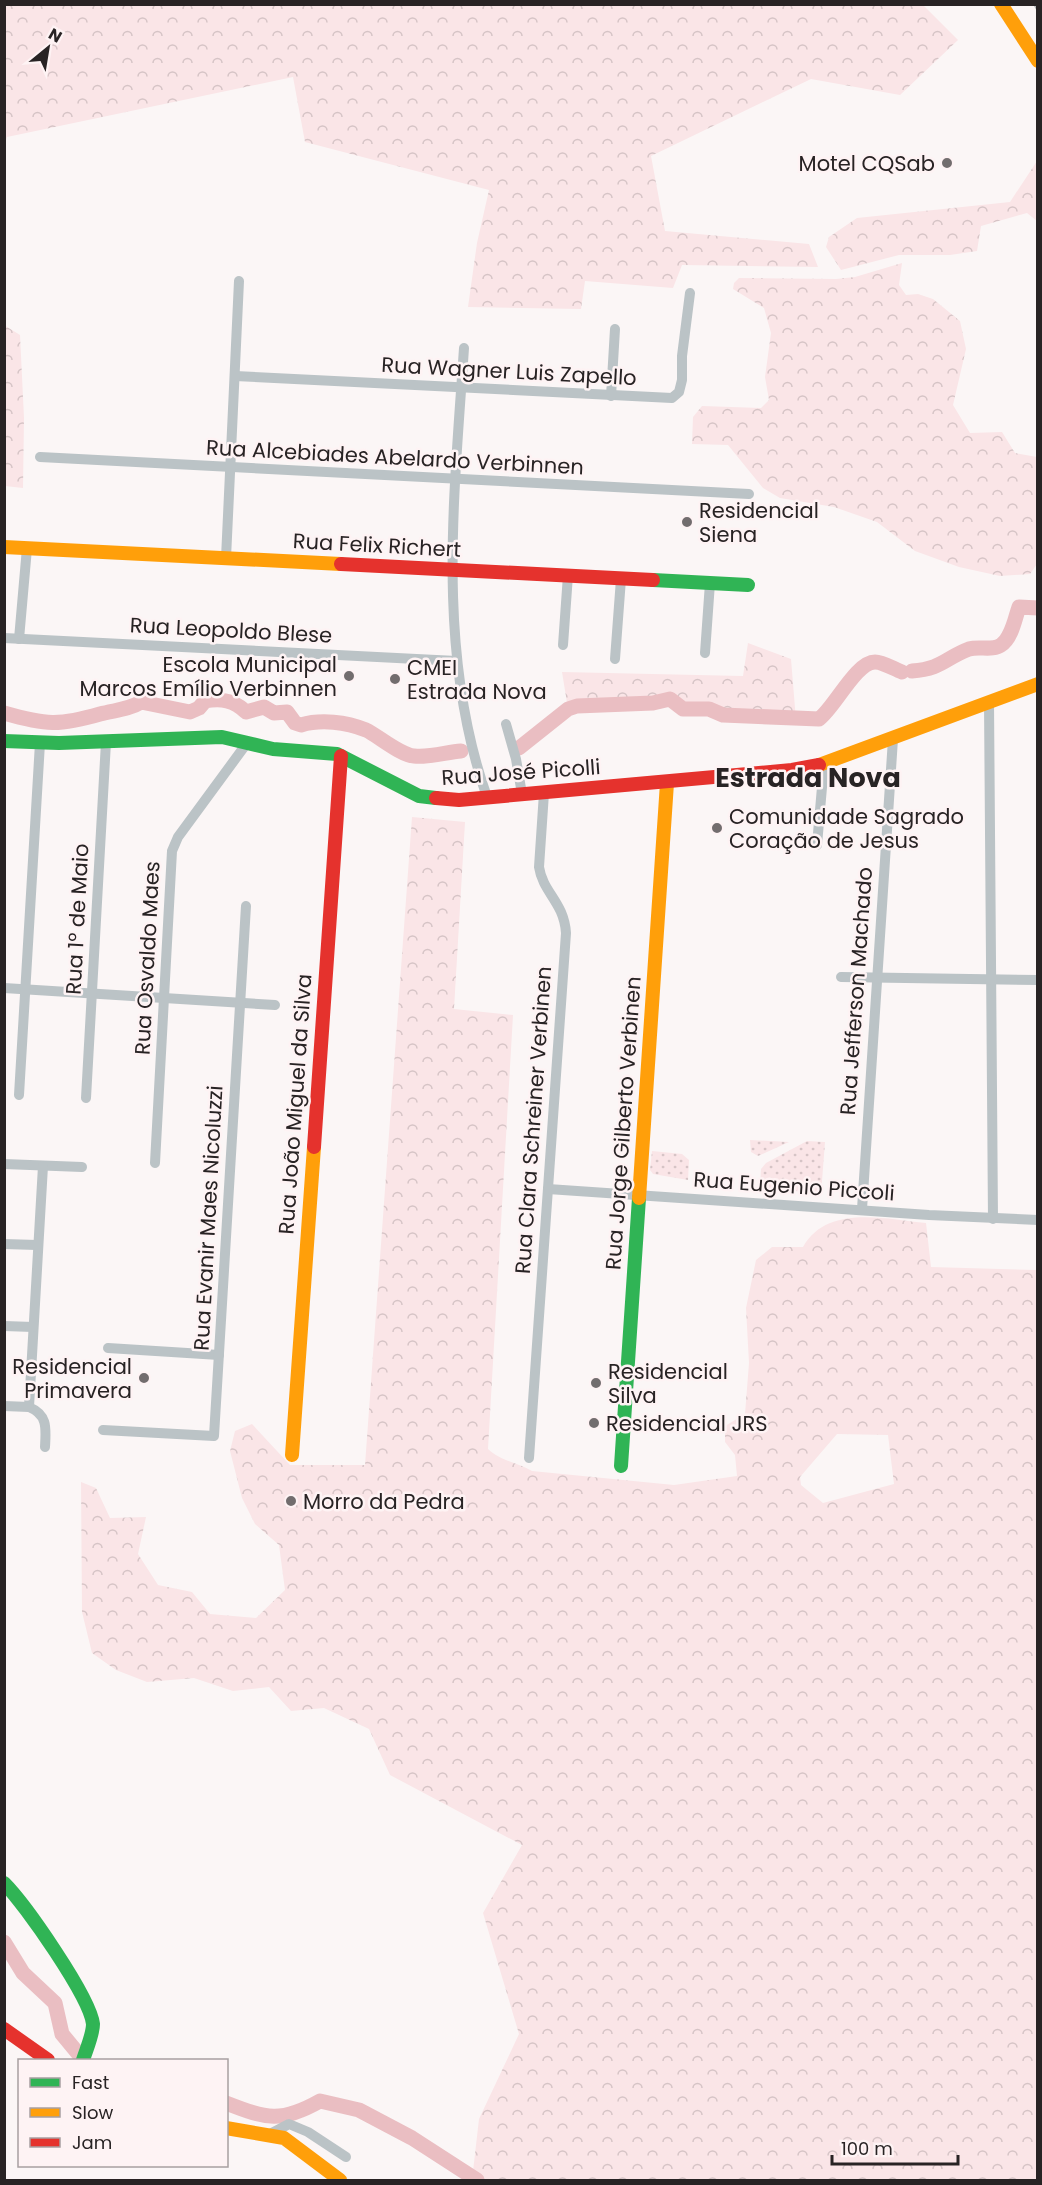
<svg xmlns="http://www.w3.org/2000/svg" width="1042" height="2185" font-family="Poppins,sans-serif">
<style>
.forest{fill:url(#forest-crowns);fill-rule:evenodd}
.park{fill:url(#park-dots)}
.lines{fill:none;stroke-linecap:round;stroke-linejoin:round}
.river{stroke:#eabec2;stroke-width:15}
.street{stroke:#bbc3c6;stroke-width:10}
.fast{stroke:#30b455;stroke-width:14}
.slow{stroke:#ff9f0a;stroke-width:14}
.jam{stroke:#e5322d;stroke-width:14}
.rail{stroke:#b4b7b8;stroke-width:2;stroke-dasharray:10 10;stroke-linecap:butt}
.poi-dot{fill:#726d6e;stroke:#fef3f4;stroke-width:2}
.labels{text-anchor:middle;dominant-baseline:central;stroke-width:5;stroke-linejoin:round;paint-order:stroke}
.poi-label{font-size:21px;fill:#282324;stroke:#fef3f4;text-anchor:start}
.street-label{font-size:21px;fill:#282324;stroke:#fef3f4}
.district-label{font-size:27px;font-weight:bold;fill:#282324;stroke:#fef3f4}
</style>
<defs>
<pattern id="forest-crowns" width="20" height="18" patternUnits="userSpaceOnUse" patternTransform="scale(1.5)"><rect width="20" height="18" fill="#fae5e7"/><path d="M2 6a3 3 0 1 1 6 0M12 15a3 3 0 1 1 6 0" fill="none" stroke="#d6c4c6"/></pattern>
<pattern id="park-dots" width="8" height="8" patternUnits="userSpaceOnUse" patternTransform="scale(1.5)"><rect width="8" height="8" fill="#fae5e7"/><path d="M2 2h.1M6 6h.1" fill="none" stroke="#d6c4c6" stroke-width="1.8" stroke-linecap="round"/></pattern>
</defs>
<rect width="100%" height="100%" fill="#fbf6f6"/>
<g class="forest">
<path d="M923 5 958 40 900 95 811 79 651 156 665 231 809 244 818 267 682 265 673 288 585 281 581 309 468 307 477 243 489 190 305 142 293 77 7 137 5 142V5Z"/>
<path d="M1037 161V221L1027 213 981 226 977 251 950 255H899L841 270 826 247 829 237 857 218 1010 202Z"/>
<path d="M902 263 899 285 906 295 918 294 933 299 960 321 966 349 953 405 970 433 1002 432 1015 453 1037 457V564L1030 574 1000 576 959 567 915 551 877 522 834 507 780 498 763 488 728 445 692 444 693 417 702 406 761 408 769 400 765 377 771 333 764 308 733 289 734 283 739 278 836 279 855 277Z"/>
<path d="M4 325 20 335 24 418 23 488 5 486Z"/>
<path d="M748 643 791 659 796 720 723 715 709 709H683L670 699C636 706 600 698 568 709L562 672 743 676Z"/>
<path d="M412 817 465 822 454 1009 513 1015 488 1449C501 1461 516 1462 532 1471L674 1485 737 1476 735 1455 725 1442V1426L745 1414 749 1363 746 1308 756 1260 772 1247H803C827 1204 885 1219 926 1223L931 1267 1037 1270V2180H472L479 2119 519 2034 483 1913 522 1845 390 1775 369 1729 324 1708 291 1711 269 1687 233 1691 194 1678 147 1682 116 1670 92 1653 82 1612 81 1482 96 1488 110 1518 146 1517 138 1554 158 1585 192 1592 210 1614 256 1618 285 1590 279 1545 255 1524 242 1498 230 1451 235 1431 252 1424 290 1465H365ZM837 1434 888 1435 894 1484 823 1503 801 1485 800 1477Z"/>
</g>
<g class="park">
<path d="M750 1140 789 1142 758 1156 751 1152Z"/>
<path d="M807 1141 825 1142 821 1194 760 1187 761 1169 766 1163Z"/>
<path d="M652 1151 682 1154 689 1160 688 1180 653 1174 650 1170Z"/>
</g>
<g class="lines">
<g class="river">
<path d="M912 671C942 669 945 658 969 649 979 646 993 651 1001 645 1012 638 1015 618 1019 607L1038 608"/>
<path d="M4 713C46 725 59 726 100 714 115 710 128 710 141 702L190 712 199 708 205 701C221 698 234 700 246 712L264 707 274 713 287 712 295 723 301 725C321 719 346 722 366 730 377 735 400 755 414 756 429 758 447 752 461 751"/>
<path d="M519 748 568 709 577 706 653 703 670 699 683 709H709L723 715 819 719C835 707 856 662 875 662 883 662 894 669 902 672"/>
<path d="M4 1942 23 1973 55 2003 62 2034 81 2057"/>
<path d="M226 2103C267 2119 281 2123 320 2101L359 2110 412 2138 477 2180"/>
</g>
<g class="street">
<path d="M464 348C454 498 436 652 487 797"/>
<path d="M235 376 672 398 679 392 682 380V356L690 293"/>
<path d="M611 396 615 329"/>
<path d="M40 457 749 494"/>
<path d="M226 558 239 281"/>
<path d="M4 638 456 661"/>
<path d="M19 639 27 548"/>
<path d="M563 645 568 575"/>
<path d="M705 653 710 583"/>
<path d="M615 659 621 579"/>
<path d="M989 702 993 1219"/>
<path d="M506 724 516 759 522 794"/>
<path d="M817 845 824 764"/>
<path d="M841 977 1038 980"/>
<path d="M4 988 275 1005"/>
<path d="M19 1095 40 743"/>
<path d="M86 1098 106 742"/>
<path d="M155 1163 172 851 178 837 247 743"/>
<path d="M4 1164 82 1167"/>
<path d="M43 1166 29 1407C48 1415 46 1428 45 1447"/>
<path d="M548 1189 929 1215 1038 1220"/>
<path d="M862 1209 893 739"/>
<path d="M4 1244 37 1245"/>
<path d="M4 1326 33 1327"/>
<path d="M108 1348 219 1355"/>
<path d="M4 1406 29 1407"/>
<path d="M103 1430 214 1436 246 906"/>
<path d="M529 1458 566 933C564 902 543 893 539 867L544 793"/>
<path d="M270 2134 289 2124 308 2132 346 2157"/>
</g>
<g class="fast">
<path d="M653 580 748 585"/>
<path d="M4 741 59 743 222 737 273 749 337 754 419 796 436 798"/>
<path d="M621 1466 639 1198"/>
<path d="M4 1883C25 1904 90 1997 93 2024 93 2035 86 2050 83 2060"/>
</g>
<g class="slow">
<path d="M1001 4 1038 61"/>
<path d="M4 547 341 564"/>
<path d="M819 765 1038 684"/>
<path d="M639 1198 667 783"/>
<path d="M292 1455 314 1147"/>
<path d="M226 2128 284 2138 340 2180"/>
</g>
<g class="jam">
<path d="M341 564 653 580"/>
<path d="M436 798 459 800 792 770 819 765"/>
<path d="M314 1147 341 756"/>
<path d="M4 2029 48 2060"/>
</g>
<path class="rail" d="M1034 4 1038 11"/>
</g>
<g class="poi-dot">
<circle cx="947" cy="163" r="6"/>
<circle cx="687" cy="522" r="6"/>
<circle cx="349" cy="676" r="6"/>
<circle cx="395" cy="679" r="6"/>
<circle cx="717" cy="828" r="6"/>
<circle cx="144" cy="1378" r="6"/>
<circle cx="596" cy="1383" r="6"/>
<circle cx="594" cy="1423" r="6"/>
<circle cx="291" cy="1501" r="6"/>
</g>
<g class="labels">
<g class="poi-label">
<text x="935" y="163" text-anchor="end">Motel CQSab</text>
<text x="699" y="510">Residencial<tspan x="699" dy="24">Siena</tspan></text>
<text x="337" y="664" text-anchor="end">Escola Municipal<tspan x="337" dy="24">Marcos Emílio Verbinnen</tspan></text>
<text x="407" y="667">CMEI<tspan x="407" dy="24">Estrada Nova</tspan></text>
<text x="729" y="816">Comunidade Sagrado<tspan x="729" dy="24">Coração de Jesus</tspan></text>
<text x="132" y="1366" text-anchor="end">Residencial<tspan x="132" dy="24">Primavera</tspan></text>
<text x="608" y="1371">Residencial<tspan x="608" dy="24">Silva</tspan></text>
<text x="606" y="1423">Residencial JRS</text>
<text x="303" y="1501">Morro da Pedra</text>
</g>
<g class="street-label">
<text transform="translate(509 371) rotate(3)">Rua Wagner Luis Zapello</text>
<text transform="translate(395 457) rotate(3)">Rua Alcebiades Abelardo Verbinnen</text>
<text transform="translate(377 545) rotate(3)">Rua Felix Richert</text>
<text transform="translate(231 630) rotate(3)">Rua Leopoldo Blese</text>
<text transform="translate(521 772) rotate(-4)">Rua José Picolli</text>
<text transform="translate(77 919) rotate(-87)">Rua 1º de Maio</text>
<text transform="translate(147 958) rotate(-87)">Rua Osvaldo Maes</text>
<text transform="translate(856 991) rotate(-86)">Rua Jefferson Machado</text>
<text transform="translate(295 1104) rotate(-86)">Rua João Miguel da Silva</text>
<text transform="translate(533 1120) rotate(-86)">Rua Clara Schreiner Verbinen</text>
<text transform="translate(623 1123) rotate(-86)">Rua Jorge Gilberto Verbinen</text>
<text transform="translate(794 1186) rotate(4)">Rua Eugenio Piccoli</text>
<text transform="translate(208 1218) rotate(-87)">Rua Evanir Maes Nicoluzzi</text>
</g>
<g class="district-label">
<text x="808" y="777">Estrada Nova</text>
</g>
</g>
<rect width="1042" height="2185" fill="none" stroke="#282324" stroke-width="12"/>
<rect x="18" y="2059" width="210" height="108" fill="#fef3f4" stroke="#a8a0a1" stroke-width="1.5"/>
<rect x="30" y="2078" width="30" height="9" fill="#30b455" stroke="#a8a0a1" stroke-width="1.5"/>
<text x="72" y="2089" font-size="18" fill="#282324">Fast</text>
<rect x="30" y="2108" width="30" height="9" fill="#ff9f0a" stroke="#a8a0a1" stroke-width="1.5"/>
<text x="72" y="2119" font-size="18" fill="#282324">Slow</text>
<rect x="30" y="2138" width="30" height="9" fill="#e5322d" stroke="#a8a0a1" stroke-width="1.5"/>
<text x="72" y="2149" font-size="18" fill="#282324">Jam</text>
<g transform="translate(48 48) rotate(30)" stroke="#fef3f4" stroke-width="4.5" paint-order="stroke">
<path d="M0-4.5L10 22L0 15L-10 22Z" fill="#282324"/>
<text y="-9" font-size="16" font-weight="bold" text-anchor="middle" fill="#282324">N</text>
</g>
<path d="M832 2155v9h126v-9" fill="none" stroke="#282324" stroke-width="3"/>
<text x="841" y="2155" font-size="18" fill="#282324" stroke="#fef3f4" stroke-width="4.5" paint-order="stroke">100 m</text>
</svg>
